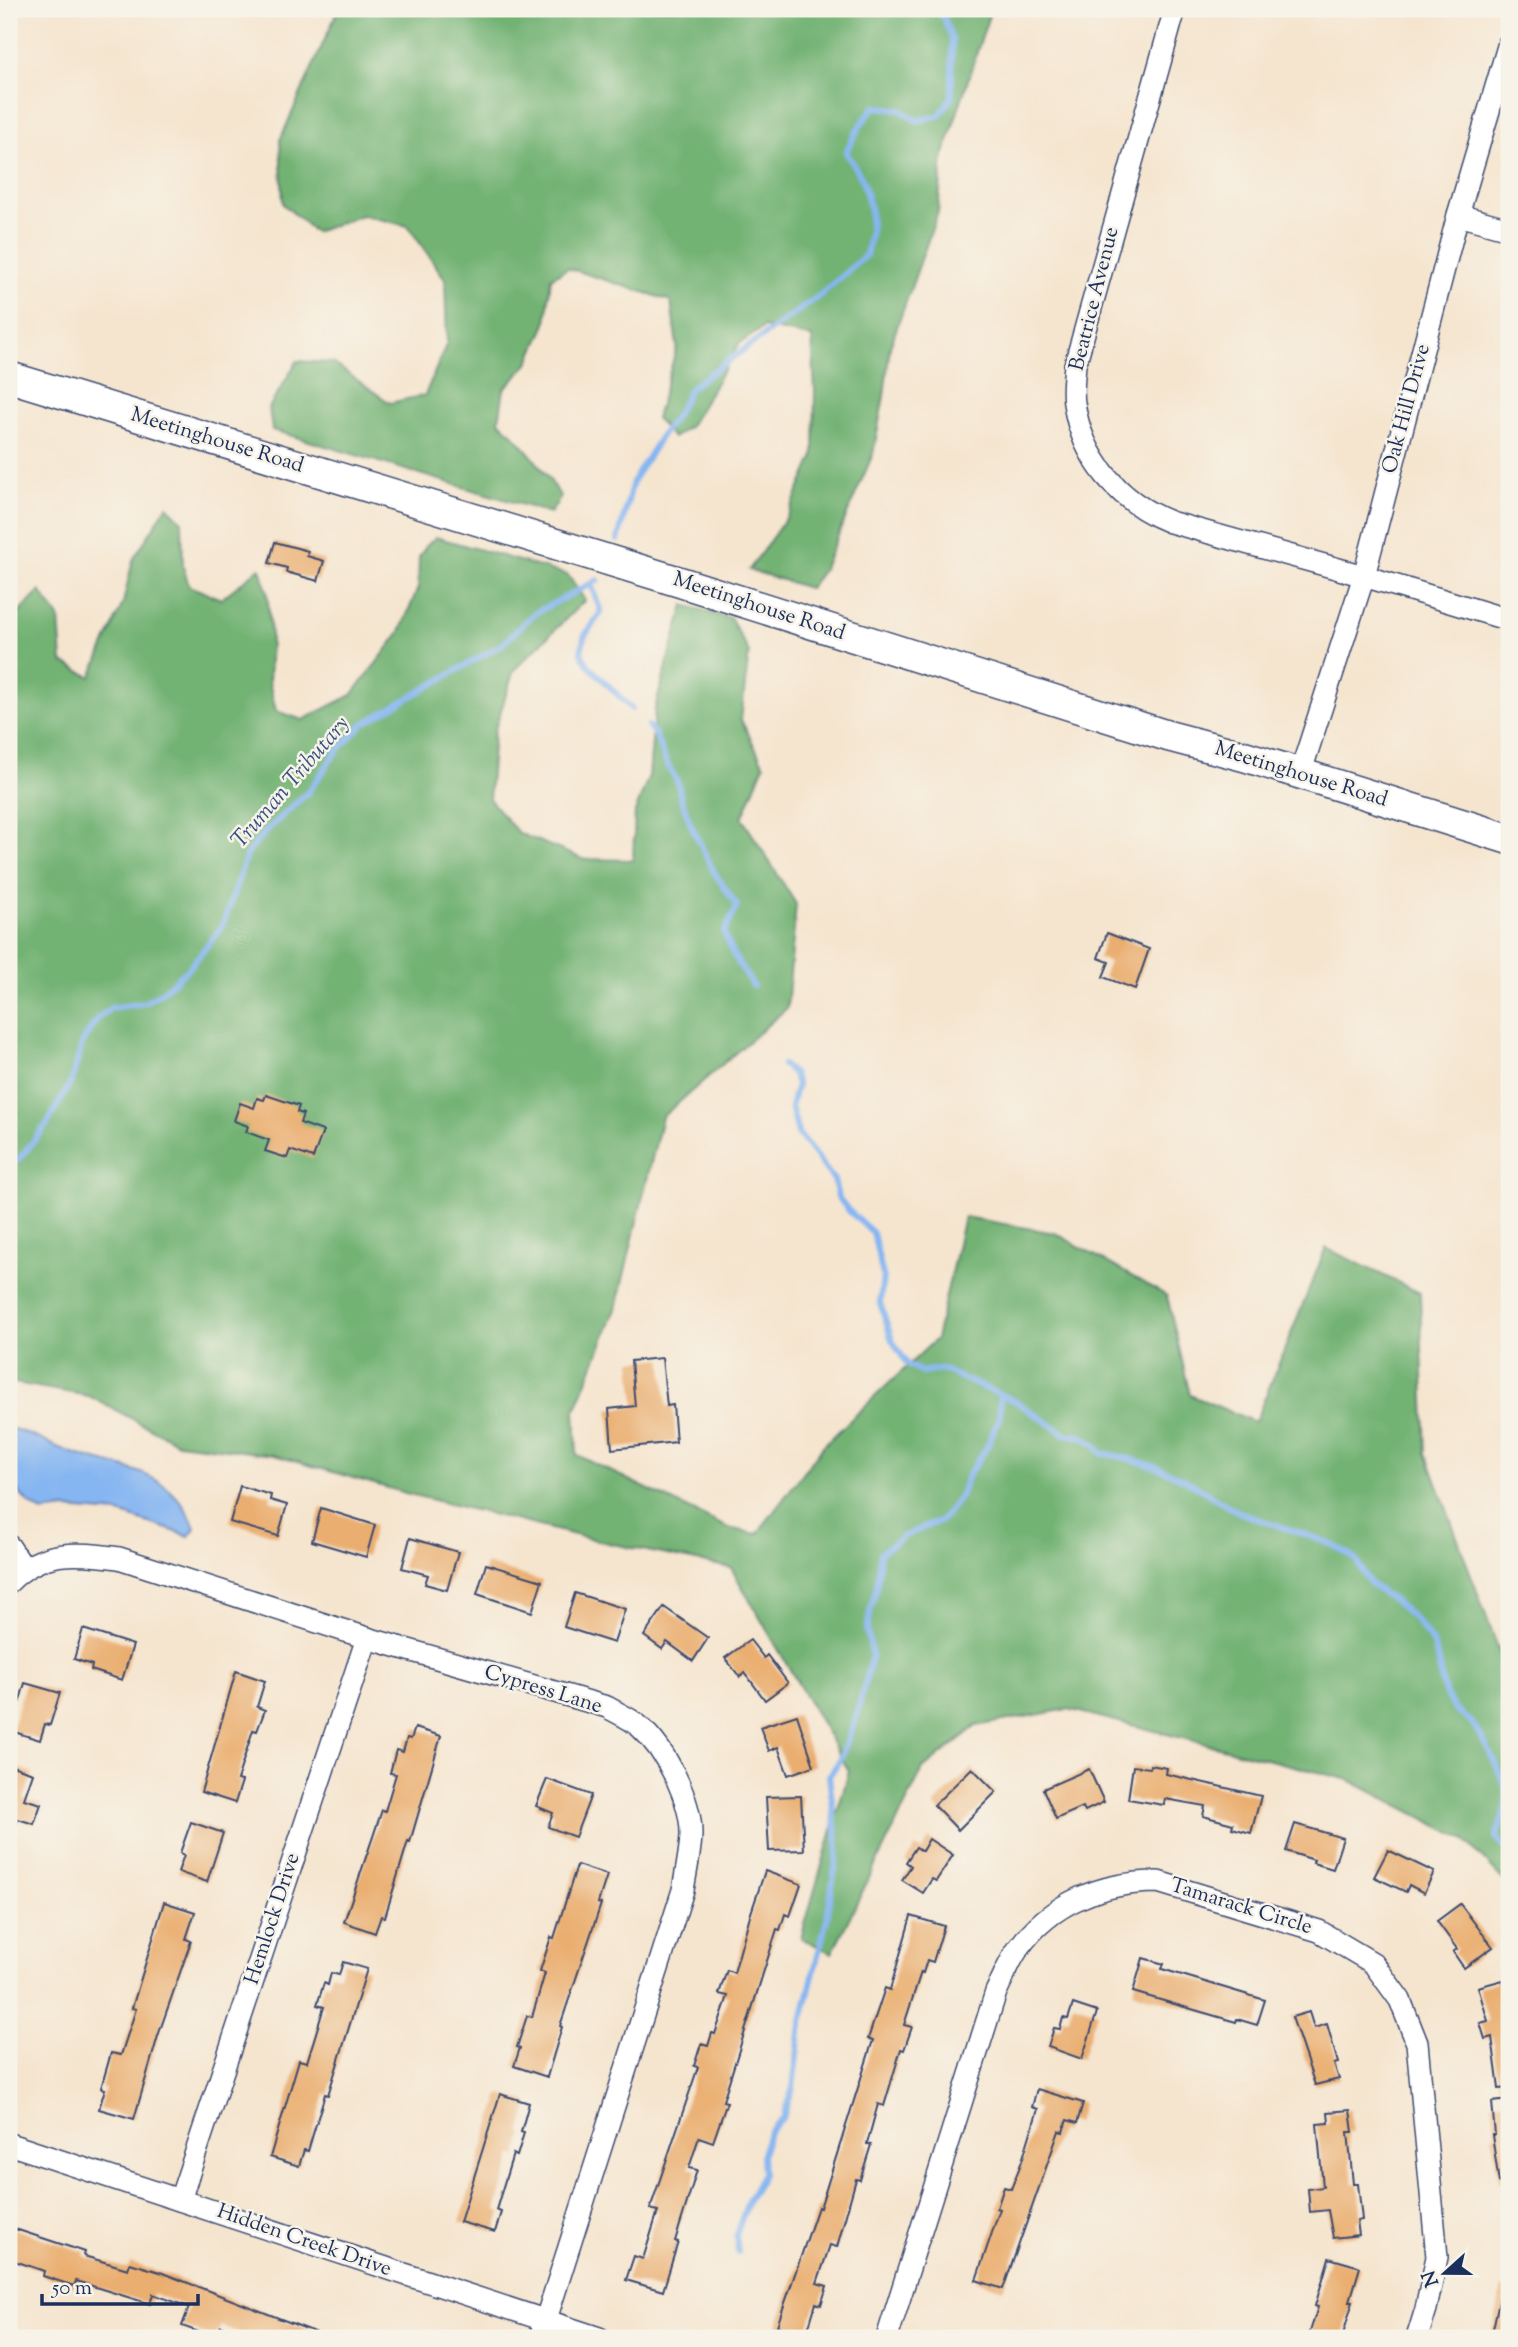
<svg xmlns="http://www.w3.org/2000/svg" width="1518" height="2347" font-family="'Sorts Mill Goudy',serif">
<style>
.forest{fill:#72b273;stroke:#467068;stroke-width:2}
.water{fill:#86b6f1;stroke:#5072a8;stroke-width:2}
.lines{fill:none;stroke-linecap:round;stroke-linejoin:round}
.stream{stroke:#86b6f1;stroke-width:6}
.building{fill:#eaae6f}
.street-casing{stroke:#3c4a6f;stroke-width:24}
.secondary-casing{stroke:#3c4a6f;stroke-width:33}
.street{stroke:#fff;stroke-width:21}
.secondary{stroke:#fff;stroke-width:30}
.labels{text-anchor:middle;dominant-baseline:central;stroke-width:5;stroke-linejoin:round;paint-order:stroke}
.street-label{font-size:21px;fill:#1b2f5e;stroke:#f7f3e8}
.water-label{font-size:23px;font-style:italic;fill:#365183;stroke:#f7f3e8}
</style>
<rect width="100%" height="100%" fill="#f7f3e8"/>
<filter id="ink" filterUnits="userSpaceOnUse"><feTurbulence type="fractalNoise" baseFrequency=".0143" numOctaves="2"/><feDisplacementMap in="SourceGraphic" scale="14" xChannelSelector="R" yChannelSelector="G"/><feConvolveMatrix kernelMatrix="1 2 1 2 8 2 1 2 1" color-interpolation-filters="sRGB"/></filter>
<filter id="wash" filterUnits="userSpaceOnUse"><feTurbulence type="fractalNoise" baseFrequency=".00686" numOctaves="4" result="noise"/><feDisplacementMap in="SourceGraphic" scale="28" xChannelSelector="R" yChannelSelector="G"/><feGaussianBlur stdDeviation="1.57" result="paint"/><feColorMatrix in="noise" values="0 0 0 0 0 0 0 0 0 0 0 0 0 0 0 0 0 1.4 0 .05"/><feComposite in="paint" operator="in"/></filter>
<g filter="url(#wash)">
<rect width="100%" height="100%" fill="#f5e5cf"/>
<g class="forest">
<path d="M340 9H991L943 157 938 212 890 347 884 396 873 454 823 570 809 588 749 570 788 515 814 456 815 391 812 337 764 327 739 344 690 426 673 438 656 418 677 347 671 301 568 268 551 278 546 324 528 364 504 389 499 421C524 444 543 468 561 497L550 513 272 430 269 408 297 361 333 363 390 403 425 395 447 343 445 279 408 226 362 215 315 232 283 204 280 140 338 10Z"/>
<path d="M167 506 182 521 183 566 189 586 221 599 260 568 267 591 271 635 269 682 276 711 303 720 352 695 400 632 418 588 419 557 427 545 436 537 568 575 585 600 514 670 494 732 489 799 518 833 583 859 633 860 635 812 649 776 655 708 684 605 730 618 749 652 741 720 764 765 742 818 796 904 787 1008 662 1117 616 1309 575 1411 577 1455 728 1528 757 1534 824 1445 936 1339 964 1217 1055 1233 1167 1296 1190 1395 1255 1422 1326 1248 1420 1293 1426 1453 1509 1678V1886L1464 1839 1349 1780 1068 1709 976 1726 923 1769 832 1953 801 1938 849 1771 731 1568 608 1543 409 1494 274 1455 178 1443 89 1396 9 1382V623L40 591 59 617 62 662 91 677 123 603 133 560Z"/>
</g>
<path class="water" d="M9 1428C30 1432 49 1445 70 1452 123 1471 171 1466 195 1528L189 1536 119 1513 65 1509 42 1512 30 1504 9 1483Z"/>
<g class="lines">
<g class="stream">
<path d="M618 540 633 481 661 436 676 416 690 388 819 296 866 255 871 230 870 207 862 179 846 152 858 129 874 107 899 109 917 121 940 115 952 96V40L944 18 933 9"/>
<path d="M591 584 601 612 584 637 581 653 589 666 632 709"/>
<path d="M648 726 655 734 666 762 678 783 681 799 692 827 714 872 737 906 724 933 734 956 753 986"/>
<path d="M783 1065 794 1074 797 1085 791 1106 798 1133 834 1180 838 1197 849 1211 873 1233 883 1276 880 1303 892 1340 907 1364 921 1372 941 1369 1015 1401 1065 1434 1083 1437 1093 1443 1101 1453C1132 1458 1163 1468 1191 1483 1206 1492 1221 1503 1237 1511 1272 1527 1317 1533 1350 1555 1361 1562 1360 1572 1368 1580 1376 1591 1387 1595 1397 1603 1409 1613 1421 1625 1429 1638 1443 1659 1437 1686 1453 1707 1457 1713 1465 1716 1470 1721 1480 1732 1507 1782 1507 1796 1506 1810 1501 1824 1496 1837L1504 1847 1509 1849"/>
<path d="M9 1167 19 1159 48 1123 71 1082 83 1041 97 1019 111 1008 144 1003 162 992 189 968 222 927 247 854 266 831 308 792 338 750 363 724 503 644 533 614 598 580"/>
<path d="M738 2252 736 2235 748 2201 763 2174 762 2154 769 2132 783 2117 793 2088 801 2024 827 1919 838 1849 829 1776 840 1760 855 1721 872 1655 867 1631 871 1607 877 1586 880 1553 904 1536 942 1520 960 1497 968 1475 987 1447 1000 1416V1396"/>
</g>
</g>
<g id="blocks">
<g class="building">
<path d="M275 542 308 551 307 556 324 561 318 581 286 572 287 568 269 563Z"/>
<path d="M1107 933 1149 949 1135 989 1103 977 1109 962 1098 958Z"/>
<path d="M266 1095 299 1106 297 1112 303 1114 300 1123 323 1131 313 1158 290 1150 287 1158 265 1151 269 1140 246 1132 248 1126 234 1121 240 1103 254 1108 257 1098 264 1100Z"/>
<path d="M662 1358 667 1406 673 1405 676 1442 612 1449 609 1409 635 1406 631 1361Z"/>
<path d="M240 1486 271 1495 270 1500 287 1505 278 1536 230 1522Z"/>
<path d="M321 1508 375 1525 366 1557 312 1541Z"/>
<path d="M410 1538 458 1552 447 1590 425 1584 428 1575 402 1568Z"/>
<path d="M486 1564 542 1581 532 1612 477 1594Z"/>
<path d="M575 1593 625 1609 614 1643 564 1627Z"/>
<path d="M664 1607 708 1638 693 1661 667 1642 662 1649 644 1636Z"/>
<path d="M83 1629 133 1645 122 1680 91 1670 92 1665 74 1659Z"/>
<path d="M750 1640 764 1658 767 1655 788 1683 765 1700 745 1673 740 1677 725 1658Z"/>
<path d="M236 1671 265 1681 257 1707 265 1710 257 1731 253 1730 237 1780 242 1781 235 1803 201 1792Z"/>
<path d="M25 1683 60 1693 50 1725 45 1724 40 1740 11 1731Z"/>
<path d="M797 1715 814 1766 788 1775 778 1747 769 1751 760 1727Z"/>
<path d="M415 1728 441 1736 410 1842 408 1841 385 1917 381 1916 375 1933 344 1922 382 1810 385 1811 396 1774 390 1773 396 1750 403 1752 407 1738 411 1739Z"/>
<path d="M9 1765 33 1773 24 1799 41 1804 34 1824 18 1819 12 1836 9 1835Z"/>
<path d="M1150 1765 1167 1768 1166 1774 1261 1796 1251 1833 1232 1828 1233 1824 1203 1816 1205 1806 1165 1799 1164 1805 1128 1799 1133 1766 1150 1768Z"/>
<path d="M972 1768 996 1792 958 1830 934 1805Z"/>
<path d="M1089 1769 1104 1802 1085 1811 1083 1807 1056 1819 1043 1789Z"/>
<path d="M547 1779 591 1795 575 1837 548 1827 553 1813 536 1806Z"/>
<path d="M801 1796 804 1850 769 1851 766 1797Z"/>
<path d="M191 1822 223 1833 207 1882 178 1872 184 1855 180 1853Z"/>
<path d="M1295 1824 1343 1838 1333 1869 1313 1863 1314 1860 1286 1851Z"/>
<path d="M929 1839 953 1855 936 1881 932 1879 923 1893 902 1880 911 1866 906 1862 916 1847 922 1851Z"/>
<path d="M1388 1850 1434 1872 1424 1893 1409 1885 1406 1892 1374 1877Z"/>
<path d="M577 1865 607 1875 598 1903 601 1904 560 2026 562 2027 547 2077 514 2066 520 2048 517 2047 527 2016 532 2017 545 1973 540 1971 551 1937 554 1938Z"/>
<path d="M765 1871 801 1884 790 1916 785 1914 780 1930 777 1929 723 2101 727 2102 713 2142 699 2137 689 2168 697 2170 675 2241 678 2242 663 2291 626 2280 634 2256 643 2259 658 2211 650 2209 698 2067 694 2066 701 2044 708 2046 712 2033 715 2034 728 1996 719 1994 727 1970 734 1973 749 1919Z"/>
<path d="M164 1902 195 1912 186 1939 191 1941 158 2036 134 2119 99 2109 105 2089 101 2088 111 2053 121 2055 136 2009 132 2008Z"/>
<path d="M1460 1904 1493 1947 1464 1968 1453 1952 1457 1949 1437 1921Z"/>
<path d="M911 1916 944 1926 933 1962 927 1960 923 1973 921 1972 904 2025 912 2027 904 2050 901 2049 884 2106 878 2104 867 2144 871 2145 860 2180 856 2179 837 2247 830 2245 817 2283 827 2286 821 2305 816 2303 806 2336 777 2326 818 2207 820 2208 873 2040 868 2039 885 1988 890 1990Z"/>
<path d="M1143 1958 1164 1964 1162 1969 1265 2000 1257 2025 1237 2019 1236 2022 1133 1992Z"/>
<path d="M343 1962 367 1969 328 2095 325 2094 308 2151 304 2150 299 2166 270 2157 299 2060 307 2062 324 2007 317 2005 324 1983 328 1985 331 1973 339 1975Z"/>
<path d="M1503 1980 1509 2001V2088L1499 2089 1492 2037 1485 2039 1480 2023 1488 2021 1478 1987Z"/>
<path d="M1073 2004 1097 2012 1082 2059 1048 2047 1054 2028 1060 2029 1063 2018 1068 2019Z"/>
<path d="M1309 2012 1314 2028 1327 2024 1338 2063 1334 2064 1339 2079 1315 2085 1292 2017Z"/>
<path d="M1037 2089 1083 2103 1077 2123 1067 2120 1063 2132 1059 2131 1003 2289 976 2280 1000 2209 997 2208 1004 2187 1011 2189 1022 2161 1038 2109 1032 2107Z"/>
<path d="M500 2094 529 2103 521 2132 524 2133 517 2156 513 2154 496 2210 501 2212 495 2232 460 2222Z"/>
<path d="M1509 2100V2182L1499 2183 1492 2135H1495L1492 2102Z"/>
<path d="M1350 2110 1353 2132H1348L1353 2184H1358L1362 2220 1357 2221 1359 2235 1333 2238 1328 2210 1310 2212 1308 2189 1323 2187 1317 2124 1329 2123 1328 2112Z"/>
<path d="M9 2227 85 2252 84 2256 128 2269 130 2263 160 2272 330 2338H251L221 2326 215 2338 182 2326 189 2307 153 2294 150 2304 76 2281 74 2286 43 2276 44 2271 9 2259Z"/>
<path d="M1329 2258 1360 2267 1350 2301H1353L1342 2338H1308L1318 2307 1315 2306Z"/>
<path d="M1502 2287 1509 2288V2338H1491Z"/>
</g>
</g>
</g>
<g filter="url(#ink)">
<use href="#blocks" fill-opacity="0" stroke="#3c4a6f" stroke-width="2"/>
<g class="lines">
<defs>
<g id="street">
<path d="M1175 9 1075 365C1074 377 1072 391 1074 403 1082 458 1119 502 1170 522L1364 576 1509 620"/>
<path d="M1458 215 1509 229"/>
<path d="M1300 774 1364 576 1458 215 1509 43"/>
<path d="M9 1546 23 1567"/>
<path d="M9 1582C42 1549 76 1552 119 1558L367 1638 607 1707C617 1713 630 1718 639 1726 666 1750 692 1801 691 1836 690 1854 686 1872 683 1890L540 2338"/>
<path d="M9 2144 599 2338"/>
<path d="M180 2200 367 1638"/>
<path d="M887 2338 996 1992C1003 1978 1009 1962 1018 1949 1051 1902 1103 1882 1158 1882L1319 1931 1373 1963 1400 2000 1417 2043 1437 2257 1426 2309 1417 2338"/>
</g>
<path id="secondary" d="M9 377 680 582 1168 736 1244 756 1509 839"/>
</defs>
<use href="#street" class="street-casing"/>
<use href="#secondary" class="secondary-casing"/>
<use href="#street" class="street"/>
<use href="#secondary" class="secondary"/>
</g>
</g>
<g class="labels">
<g class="street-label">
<text transform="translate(1095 299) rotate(-76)">Beatrice Avenue</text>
<text transform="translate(1407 409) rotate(-75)">Oak Hill Drive</text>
<text transform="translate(217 441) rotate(17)">Meetinghouse Road</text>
<text transform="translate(759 607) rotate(18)">Meetinghouse Road</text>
<text transform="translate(1301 775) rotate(17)">Meetinghouse Road</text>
<text transform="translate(543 1690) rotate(17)">Cypress Lane</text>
<text transform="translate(1241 1907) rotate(17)">Tamarack Circle</text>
<text transform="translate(273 1919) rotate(-72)">Hemlock Drive</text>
<text transform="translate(304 2241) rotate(19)">Hidden Creek Drive</text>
</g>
<g class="water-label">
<text transform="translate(291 783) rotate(-49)">Truman Tributary</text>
</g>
</g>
<rect width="1518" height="2347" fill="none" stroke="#f7f3e8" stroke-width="35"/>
<g transform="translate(1445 2273) rotate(249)" stroke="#f7f3e8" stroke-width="5" paint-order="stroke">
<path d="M0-5L12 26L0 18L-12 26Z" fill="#1b2f5e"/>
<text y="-10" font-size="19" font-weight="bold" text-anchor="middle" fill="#1b2f5e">N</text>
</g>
<path d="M42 2294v10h156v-10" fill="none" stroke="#1b2f5e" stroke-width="3.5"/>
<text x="52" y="2294" font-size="21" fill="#1b2f5e" stroke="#f7f3e8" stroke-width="5" paint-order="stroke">50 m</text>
</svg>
